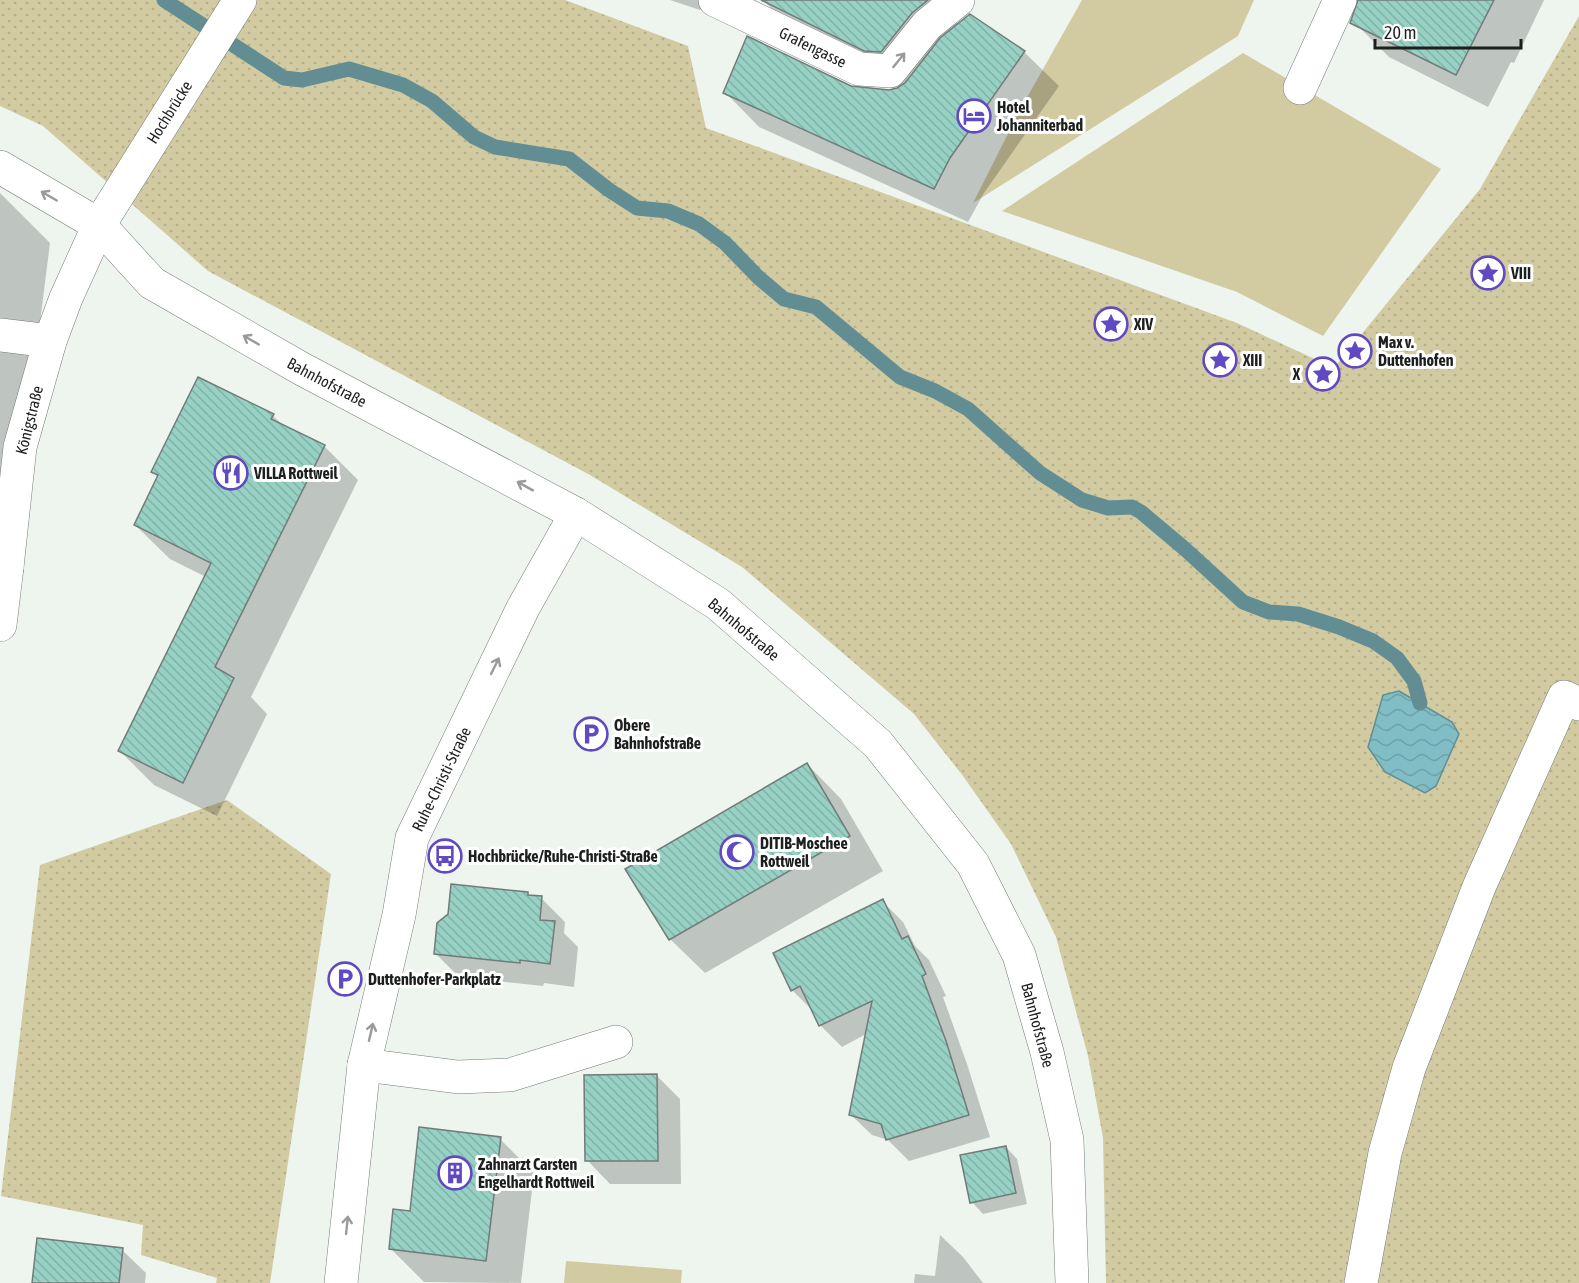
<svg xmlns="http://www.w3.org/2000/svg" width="1579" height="1283" font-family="'Asap Condensed',sans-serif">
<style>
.grass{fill:#d2cba2}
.park{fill:url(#park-dots)}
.water{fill:url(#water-waves);stroke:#628e93;stroke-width:1.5}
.shadow{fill:#0003}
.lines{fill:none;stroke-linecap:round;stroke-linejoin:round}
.stream{stroke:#628e93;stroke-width:15}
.building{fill:url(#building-back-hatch);stroke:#727b79;stroke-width:1.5}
.minor-casing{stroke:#757c77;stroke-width:34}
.major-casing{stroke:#757c77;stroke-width:34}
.minor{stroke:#fff;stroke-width:33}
.major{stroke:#fff;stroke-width:33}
.oneway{stroke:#999a99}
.labels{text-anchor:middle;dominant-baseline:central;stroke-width:6;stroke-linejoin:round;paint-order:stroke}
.street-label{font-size:16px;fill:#1c1f1d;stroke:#fff}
.poi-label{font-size:16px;font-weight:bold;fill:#1c1f1d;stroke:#fff;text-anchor:start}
</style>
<defs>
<pattern id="park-dots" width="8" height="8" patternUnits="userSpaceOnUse" patternTransform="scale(1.5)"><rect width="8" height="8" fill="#d2cba2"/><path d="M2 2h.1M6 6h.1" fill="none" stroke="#b4ae8b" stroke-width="1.8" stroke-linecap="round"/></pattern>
<pattern id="water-waves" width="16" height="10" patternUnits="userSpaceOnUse" patternTransform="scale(1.5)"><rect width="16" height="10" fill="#80bdc5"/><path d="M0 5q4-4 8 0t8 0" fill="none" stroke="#6ea2a9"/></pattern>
<pattern id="building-back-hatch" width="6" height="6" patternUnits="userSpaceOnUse" patternTransform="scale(1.5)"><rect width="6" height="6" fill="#96d1c4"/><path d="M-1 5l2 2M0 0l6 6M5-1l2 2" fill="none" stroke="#81b3a8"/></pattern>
</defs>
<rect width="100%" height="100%" fill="#eef5ef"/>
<g class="grass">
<path d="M1082 0H1254L1238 36 973 203 1021 108Z"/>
<path d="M1243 53 1441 169 1323 336 1237 292 1002 211Z"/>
<path d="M566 1261 682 1270 681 1283H564Z"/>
</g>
<g class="park">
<path d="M0 0H565L688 46 706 128 1237 323 1334 368 1480 189 1579 16V1283H1106L1103 1138 1088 1056 1056 937 1011 844 963 776 914 714 742 567 590 475 208 271 43 126 0 106Z"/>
<path d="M227 800 331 874 270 1283H216L217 1278 141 1255 143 1225 1 1196 40 865Z"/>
</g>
<path class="water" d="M1399 691 1452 722 1459 734 1436 786 1425 793 1385 772 1368 747 1383 695Z"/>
<g class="shadow">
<path d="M670 0H705L700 10Z"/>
<path d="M763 0H934L959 25 970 16 1024 52 1059 86 984 193 968 222 759 127 725 92 851 88 889 91 902 86 798 36Z"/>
<path d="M1368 0H1544L1514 63 1511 62 1488 107 1389 57 1357 25Z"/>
<path d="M0 193 50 243 20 480 0 568Z"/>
<path d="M273 416 284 426 324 446 358 480 251 697 267 714 217 816 154 785 120 751 206 577 170 559 135 525 159 478 153 472Z"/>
<path d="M807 764 841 799 883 871 705 973 670 939Z"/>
<path d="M527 893 531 897 541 898 565 922 564 933 578 947 574 987 544 983 543 986 459 977 435 953Z"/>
<path d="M882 901 903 922 915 946 929 960 946 996 943 997 967 1064 990 1137 909 1161 888 1140 872 1135 850 1114 866 1034 842 1047 820 1025 814 1012 792 990Z"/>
<path d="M657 1076 680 1099 681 1184H610L587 1160Z"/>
<path d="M500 1139 534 1173 521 1283 424 1282 390 1248 411 1213Z"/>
<path d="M1006 1147 1017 1159 1027 1204 983 1214 972 1202Z"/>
<path d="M940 1235 963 1257 983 1283H914L915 1274 935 1276Z"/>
<path d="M122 1250 146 1273 145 1283H33Z"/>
</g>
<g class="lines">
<path class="stream" d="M164 0 284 78 302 80 349 69 403 85 432 101 474 137 495 147 569 159 609 190 637 208 668 211 699 224 725 243 759 278 784 299 816 307 900 377 935 391 968 409 1040 473 1082 500 1108 508 1132 507 1141 512 1185 549 1243 602 1269 612 1298 614 1339 627 1373 641 1397 658 1414 681 1420 703"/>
</g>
<g class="building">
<path d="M761 0H928L912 13 881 52 864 51Z"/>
<path d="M1358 0H1494L1456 75 1350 23Z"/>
<path d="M970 14 1025 51 950 158 934 189 723 93 747 36 851 86 889 90 897 88 905 83 940 38Z"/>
<path d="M198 377 274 414 271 419 325 445 215 667 234 678 183 783 118 751 211 563 134 525 158 475 151 472Z"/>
<path d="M807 763 850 836 669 940 625 869Z"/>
<path d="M451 884 528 892V895L542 896 540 920 555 921 550 964 520 960V963L434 954 437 923 448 914Z"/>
<path d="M883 899 902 939 908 936 926 974 922 976 946 1041 969 1115 886 1140 881 1124 849 1115 872 1001 819 1026 800 986 791 991 773 953Z"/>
<path d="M657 1074 658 1161H585L584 1075Z"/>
<path d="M419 1127 501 1137 486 1261 389 1249 393 1209 410 1211Z"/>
<path d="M1006 1146 1016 1193 970 1203 960 1155Z"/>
<path d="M37 1238 123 1248 119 1283H32Z"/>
</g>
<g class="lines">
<defs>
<g id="minor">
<path d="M715 0 859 69 890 71 927 25 958 0"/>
<path d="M1300 88 1340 0"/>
<path d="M0 167 99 225 152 283 302 369 576 514 718 604 878 744 973 864 1019 955 1047 1052 1067 1140 1072 1283"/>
<path d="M0 335 50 341"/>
<path d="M0 625 7 567"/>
<path d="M364 1065 458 1077 510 1075 616 1042"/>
<path d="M341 1283 364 1065 399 915 412 838 523 608 576 514"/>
<path d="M1361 1283 1385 1153 1409 1068 1479 887 1564 697 1579 704"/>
</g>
<path id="major" d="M0 566 7 567 20 447 50 341 66 298 99 225 240 0"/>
</defs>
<use href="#minor" class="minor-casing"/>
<use href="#major" class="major-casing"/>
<use href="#minor" class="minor"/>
<use href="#major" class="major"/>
</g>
<defs><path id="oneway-shaft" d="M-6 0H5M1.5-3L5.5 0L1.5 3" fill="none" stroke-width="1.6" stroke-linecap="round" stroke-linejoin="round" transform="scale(1.5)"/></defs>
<g class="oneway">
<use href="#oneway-shaft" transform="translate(899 60) rotate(-51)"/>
<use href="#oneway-shaft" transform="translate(49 196) rotate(-150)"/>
<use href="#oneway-shaft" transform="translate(251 340) rotate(-150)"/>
<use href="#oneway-shaft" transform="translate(525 486) rotate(-151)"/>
<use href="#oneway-shaft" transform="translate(495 666) rotate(-64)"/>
<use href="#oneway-shaft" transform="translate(371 1032) rotate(-77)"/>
<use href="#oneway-shaft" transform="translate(347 1225) rotate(-84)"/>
</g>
<defs>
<symbol id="hotel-ring" viewBox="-11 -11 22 22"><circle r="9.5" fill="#fff" stroke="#6049c1" stroke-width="1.5"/><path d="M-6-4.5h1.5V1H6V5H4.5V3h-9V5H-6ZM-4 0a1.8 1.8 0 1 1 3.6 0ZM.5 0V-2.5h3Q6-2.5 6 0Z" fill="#6049c1"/></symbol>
<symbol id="sight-ring" viewBox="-11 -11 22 22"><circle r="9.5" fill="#fff" stroke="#6049c1" stroke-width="1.5"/><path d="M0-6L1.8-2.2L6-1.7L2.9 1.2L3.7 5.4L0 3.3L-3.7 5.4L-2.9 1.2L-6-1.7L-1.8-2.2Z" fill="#6049c1"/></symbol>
<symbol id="restaurant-ring" viewBox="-11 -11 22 22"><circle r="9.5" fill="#fff" stroke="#6049c1" stroke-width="1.5"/><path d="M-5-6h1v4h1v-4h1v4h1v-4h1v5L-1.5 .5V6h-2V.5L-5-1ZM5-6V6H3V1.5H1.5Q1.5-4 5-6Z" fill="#6049c1"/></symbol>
<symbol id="parking-ring" viewBox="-11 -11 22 22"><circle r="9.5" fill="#fff" stroke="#6049c1" stroke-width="1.5"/><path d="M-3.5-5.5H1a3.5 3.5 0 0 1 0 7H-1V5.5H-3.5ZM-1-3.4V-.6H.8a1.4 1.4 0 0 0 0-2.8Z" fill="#6049c1"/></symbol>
<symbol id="mosque-ring" viewBox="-11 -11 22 22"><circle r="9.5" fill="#fff" stroke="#6049c1" stroke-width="1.5"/><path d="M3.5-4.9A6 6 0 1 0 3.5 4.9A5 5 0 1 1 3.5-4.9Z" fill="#6049c1"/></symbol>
<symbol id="bus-ring" viewBox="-11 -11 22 22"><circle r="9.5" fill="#fff" stroke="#6049c1" stroke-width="1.5"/><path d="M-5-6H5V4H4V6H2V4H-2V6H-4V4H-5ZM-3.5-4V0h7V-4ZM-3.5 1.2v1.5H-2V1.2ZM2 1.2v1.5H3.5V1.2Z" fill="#6049c1"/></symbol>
<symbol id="building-ring" viewBox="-11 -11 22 22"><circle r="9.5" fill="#fff" stroke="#6049c1" stroke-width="1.5"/><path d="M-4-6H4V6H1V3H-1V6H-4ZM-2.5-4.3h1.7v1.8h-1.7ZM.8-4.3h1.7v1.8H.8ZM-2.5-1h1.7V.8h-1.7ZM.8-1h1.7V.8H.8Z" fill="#6049c1"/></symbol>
</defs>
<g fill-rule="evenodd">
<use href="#hotel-ring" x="955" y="97" width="38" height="38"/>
<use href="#sight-ring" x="1469" y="254" width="38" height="38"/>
<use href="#sight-ring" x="1092" y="305" width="38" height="38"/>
<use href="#sight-ring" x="1336" y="332" width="38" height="38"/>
<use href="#sight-ring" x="1201" y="341" width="38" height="38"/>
<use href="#sight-ring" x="1304" y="355" width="38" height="38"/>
<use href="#restaurant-ring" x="212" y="454" width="38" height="38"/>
<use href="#parking-ring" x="572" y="715" width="38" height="38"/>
<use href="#mosque-ring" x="718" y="833" width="38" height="38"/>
<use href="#bus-ring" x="426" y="837" width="38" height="38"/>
<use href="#parking-ring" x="326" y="960" width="38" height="38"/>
<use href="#building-ring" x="436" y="1154" width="38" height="38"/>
</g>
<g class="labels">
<g class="street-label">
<text transform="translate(813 47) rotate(26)">Grafengasse</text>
<text transform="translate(169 112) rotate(-58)">Hochbrücke</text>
<text transform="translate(327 382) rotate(28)">Bahnhofstraße</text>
<text transform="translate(29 420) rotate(-76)">Königstraße</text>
<text transform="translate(744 629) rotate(40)">Bahnhofstraße</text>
<text transform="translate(441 779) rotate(-64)">Ruhe-Christi-Straße</text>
<text transform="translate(1038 1025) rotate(75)">Bahnhofstraße</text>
</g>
<g class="poi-label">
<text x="997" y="107">Hotel<tspan x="997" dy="18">Johanniterbad</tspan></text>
<text x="1511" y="273">VIII</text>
<text x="1134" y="324">XIV</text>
<text x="1378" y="342">Max v.<tspan x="1378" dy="18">Duttenhofen</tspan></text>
<text x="1243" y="360">XIII</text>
<text x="1300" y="374" text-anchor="end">X</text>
<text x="254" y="473">VILLA Rottweil</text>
<text x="614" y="725">Obere<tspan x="614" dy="18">Bahnhofstraße</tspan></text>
<text x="760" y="843">DITIB-Moschee<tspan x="760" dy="18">Rottweil</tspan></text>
<text x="468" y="856">Hochbrücke/Ruhe-Christi-Straße</text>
<text x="368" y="979">Duttenhofer-Parkplatz</text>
<text x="478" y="1164">Zahnarzt Carsten<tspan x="478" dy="18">Engelhardt Rottweil</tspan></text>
</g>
</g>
<path d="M1375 39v9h146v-9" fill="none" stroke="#1c1f1d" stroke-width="3"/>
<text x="1384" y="39" font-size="18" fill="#1c1f1d" stroke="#ffffff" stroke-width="4.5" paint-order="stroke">20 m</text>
</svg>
